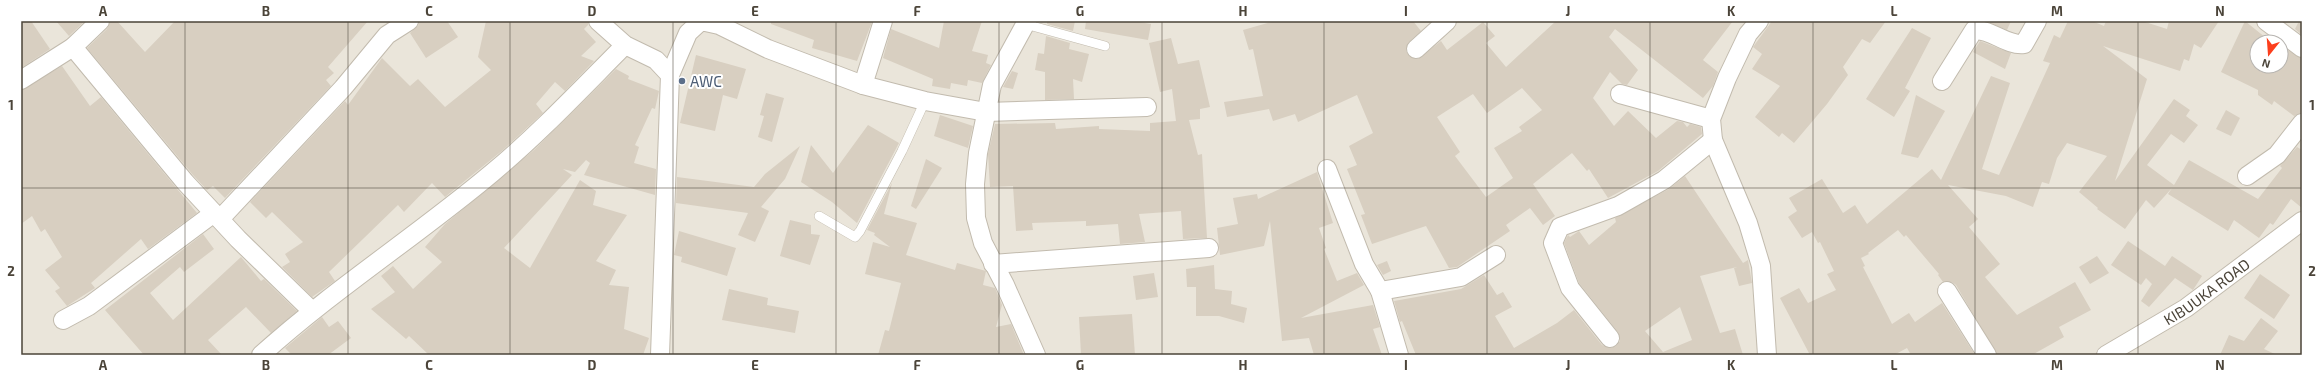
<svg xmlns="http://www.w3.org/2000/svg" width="2323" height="376" font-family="'Exo 2',sans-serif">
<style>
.residential{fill:#eae5da;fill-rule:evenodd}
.building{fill:#d8cfc1;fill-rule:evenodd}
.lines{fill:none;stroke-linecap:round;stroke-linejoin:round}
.lane-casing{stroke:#c2bbae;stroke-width:10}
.street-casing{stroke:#c2bbae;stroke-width:20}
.lane{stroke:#fff;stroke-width:9}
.street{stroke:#fff;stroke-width:18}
.grid{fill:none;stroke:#4b4439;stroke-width:1;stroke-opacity:0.55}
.service-dot{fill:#5c6f8a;stroke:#fff;stroke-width:1.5}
.labels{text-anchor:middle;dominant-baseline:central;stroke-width:4;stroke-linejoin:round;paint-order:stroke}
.service-label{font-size:15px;fill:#4e5e75;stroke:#fff;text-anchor:start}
.street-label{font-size:15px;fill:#4b4439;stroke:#fff}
.neatline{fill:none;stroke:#4b4439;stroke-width:1.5}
.grid-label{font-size:13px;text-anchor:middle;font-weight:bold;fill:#4b4439}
</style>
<rect width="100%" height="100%" fill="#f6f3ec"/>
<path class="residential" d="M21 21H2302V355H21ZM2257 42H2281V66H2257Z"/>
<g class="building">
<path d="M21 21H31L50 49 21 68Z"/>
<path d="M56 21H85L69 36Z"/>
<path d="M110 21H117L145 52 175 21H368L328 67 334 73 326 80 331 86 225 198 213 186 207 190 193 175 87 48 107 29Z"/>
<path d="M419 21H447L458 37 426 58 410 33 418 26Z"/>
<path d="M486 21H588V25L584 29 596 42 581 56 594 61 565 91 555 82 536 104 543 113 503 150 445 197 432 183 404 212 398 205 329 272 335 281 312 297 282 267 290 262 285 254 303 242 272 212 266 218 250 202 345 101 348 105 382 58 410 86 418 79 445 107 491 70 478 57Z"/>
<path d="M771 21H869L872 22 857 61 812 48 814 40 771 24Z"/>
<path d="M944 21H982L972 51 988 55 986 63 991 65 982 83 968 80 967 86 951 83 950 89 932 86 933 79 883 58 891 29 939 48Z"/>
<path d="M1047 21H1075L1073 31 1047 24Z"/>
<path d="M1086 21H1133L1151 24 1148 40 1085 29Z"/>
<path d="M1275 21H1413L1421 31 1409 42 1406 51 1409 56 1418 59 1441 41 1447 50 1483 22 1495 36 1486 43 1506 67 1556 21H1733L1703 60 1718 72 1713 86 1703 98 1615 29 1609 37 1638 70 1627 85 1622 84 1610 72 1593 98 1614 126 1628 111 1656 138 1677 121 1683 122 1687 127 1690 124 1701 127 1702 134 1658 171 1608 198 1589 169 1587 171 1572 153 1533 184 1555 216 1543 225 1530 208 1506 225 1510 231 1457 267 1449 268 1426 226 1372 244 1361 215 1365 214 1347 169 1357 165 1349 146 1373 133 1357 95 1298 122 1295 114 1273 121 1269 109 1227 117 1224 102 1263 96 1253 49 1249 50 1243 30ZM1522 88 1542 110 1519 127 1522 131 1494 148 1513 178 1486 197 1455 156 1460 152 1437 117 1473 94 1487 113Z"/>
<path d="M1772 21H1886L1870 43 1862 39 1843 67 1848 75 1827 104 1794 143 1782 133 1779 137 1755 117 1780 86 1752 69 1762 54 1753 47Z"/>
<path d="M1986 21H2011L2007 30Z"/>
<path d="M2068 21H2092L2104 26 2106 21H2142L2167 29 2169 21H2219L2201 48 2194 44 2189 61 2184 59 2180 71 2103 46 2147 79 2115 181 2174 99 2190 110 2186 116 2198 125 2184 143 2171 134 2147 165 2174 185 2189 160 2258 199 2282 168 2280 166 2297 147 2302 150V208L2291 199 2273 225 2270 223 2259 238 2234 220 2228 231 2168 194 2172 188 2154 208 2146 200 2125 229 2097 209 2098 208 2079 192 2107 156 2067 143 2057 158 2049 184 2042 182 2033 207 2006 196 1948 185 1978 219 1969 227 2000 264 1985 277 2017 315 2075 282 2091 310 2059 327 2064 337 2032 355H1997L1956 285 1952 282H1943L1938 275 1939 274 1906 235 1904 237 1898 230 1868 253 1869 254 1861 258 1865 266 1863 267 1892 324 1909 313 1915 322 1942 303 1975 355H1911L1907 348 1894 355H1810L1780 298 1799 288 1808 303 1836 290 1827 274 1834 271 1820 242 1818 243 1812 232 1802 238 1788 217 1797 211 1789 198 1822 179 1843 213 1855 205 1867 224 1932 169 1941 180 1991 76 2010 83 1982 169 1999 175 2050 63 2043 61 2054 35 2060 38Z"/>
<path d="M2245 21 2271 42H2257V66H2281V50L2284 48 2302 58V113L2294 116 2274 101 2272 105 2258 95V90L2221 72Z"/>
<path d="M2299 21H2302V35L2295 29Z"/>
<path d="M1912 28 1931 38 1905 88 1910 91 1894 117 1866 99Z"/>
<path d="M1046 36 1070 43 1069 49 1089 54 1082 82 1073 79 1074 99 1045 100V72L1035 70 1038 53 1044 54Z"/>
<path d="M1171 38 1178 64 1199 60 1210 107 1200 109V119L1189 120 1198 155 1202 154 1207 238 1183 239 1181 211 1139 214 1145 242 1120 244 1118 224 1086 226V221L1032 223 1033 230 1016 231 1013 186 990 187 988 154 995 124 1055 123 1056 129 1099 126V129L1150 131V123L1176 121 1172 89 1160 92 1149 43Z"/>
<path d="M1980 41 2011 53 2005 69 1973 52Z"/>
<path d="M696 55 746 69 737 99 723 95 715 131 680 123Z"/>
<path d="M62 66 90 106 101 97 197 213 148 249 141 239 91 283 95 288 67 306 55 291 60 288 45 270 62 257 45 229 41 232 32 216 21 224V90Z"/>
<path d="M616 69 629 76 628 79 659 91 655 109 652 108 635 145 639 147 634 163 656 169 655 195 584 175 590 163 586 160 575 172 563 169 572 175 504 248 530 268 580 180 596 191 593 205 627 215 596 261 616 270 609 285 629 287 624 329 649 338 643 355H429L409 336 406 339 371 309 395 292 381 276 393 266 413 289 442 262 425 247 445 224 534 150Z"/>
<path d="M1012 71 1018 73 1013 89 1003 87Z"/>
<path d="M766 93 784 98 772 142 758 137 764 116 760 115Z"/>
<path d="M1916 95 1945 111 1918 158 1901 154Z"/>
<path d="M2226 110 2240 118 2231 136 2216 129Z"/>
<path d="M940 115 973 126 968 148 934 136Z"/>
<path d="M868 125 899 143 857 223 832 202 801 182 811 145 833 173Z"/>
<path d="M800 146 785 179 761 207 769 211 755 242 738 235 748 213 676 203 677 177 754 187 765 174Z"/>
<path d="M926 159 942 168 916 209 911 206Z"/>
<path d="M1317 172 1333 223 1319 228 1326 248 1324 249 1337 281 1357 273 1364 285 1301 318 1373 305 1380 327 1373 329 1382 355H1314L1309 338 1282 341 1270 221 1264 246 1220 255 1217 228 1238 224 1233 198 1257 194 1258 199Z"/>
<path d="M1685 176 1743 263 1748 260 1752 283 1739 286 1734 268 1737 267 1700 276 1720 333 1735 329 1743 355H1416L1402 321 1400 322 1394 301 1461 289 1484 275 1497 295 1503 292 1512 307 1495 316 1514 348 1557 323 1574 310 1602 345 1611 348 1616 346 1620 341 1618 332 1579 283 1564 243 1568 235 1570 237 1579 231 1589 245 1616 222 1615 218 1669 189ZM1680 307 1692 340 1663 352 1645 331Z"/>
<path d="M892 183 884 214 917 223 906 255 955 270 957 263 986 271 983 285 995 288 1002 305 996 327 1011 324 1024 355H878L885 330 889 331 901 283 865 274 873 242 890 247 874 235 875 233 867 230Z"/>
<path d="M790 220 811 225V234L820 235 810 265 780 256Z"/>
<path d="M679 231 736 248 727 276 681 262 682 257 674 255Z"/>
<path d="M203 234 214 249 184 272 180 267 150 293 173 320 241 257 261 281 264 279 297 311 271 333 246 307 208 340 222 355H144L105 310Z"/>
<path d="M2128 241 2165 266 2172 256 2202 276 2193 290 2175 278 2149 307 2141 301 2152 284 2146 278 2141 285 2111 265Z"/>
<path d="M2097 256 2109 273 2090 284 2079 267Z"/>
<path d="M1387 261 1391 271 1383 275 1377 265Z"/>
<path d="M1214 265 1215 289 1232 291 1231 304 1247 308 1244 323 1219 316H1196V287H1187L1186 269Z"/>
<path d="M1154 273 1158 297 1136 300 1133 276Z"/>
<path d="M2260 274 2290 295 2274 319 2244 298Z"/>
<path d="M729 289 768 298 767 305 799 311 795 333 722 320Z"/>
<path d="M1132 314 1135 355H1081L1079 317Z"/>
<path d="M322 317 329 327 338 321 351 338 328 355H292L285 348Z"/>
<path d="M2261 318 2278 331 2264 349 2277 355H2220L2229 335 2244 341Z"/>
</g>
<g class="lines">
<defs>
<g id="lane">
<path d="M1025 24 1105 46"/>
<path d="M819 216 855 237 860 231 902 151 925 101"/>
</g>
<g id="street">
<path d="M598 21 625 45 656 60 670 75 660 355"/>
<path d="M1027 21 992 85 978 153 975 184 976 218 983 243 1005 285 1036 355"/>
<path d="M1759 21 1748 34 1727 78 1711 119 1713 140 1748 223 1761 266 1767 355"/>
<path d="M2266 21 2302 48"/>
<path d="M73 47 185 182 238 239 312 311"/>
<path d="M1416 49 1447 21"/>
<path d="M670 75 688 33 701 21 719 25 768 49 863 85 925 101 986 112 1147 107"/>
<path d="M21 80 73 47 100 21"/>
<path d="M1942 81 1974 30C1992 29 2006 46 2024 44L2037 21"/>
<path d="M863 85 883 21"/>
<path d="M1620 94 1711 119"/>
<path d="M1327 169 1364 264 1380 291 1461 277 1496 255"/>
<path d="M2247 176 2277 155 2302 123"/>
<path d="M220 219 343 88 387 35 409 21"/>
<path d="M993 264 1209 248"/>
<path d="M1380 291 1399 355"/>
<path d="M1947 291 1987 355"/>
<path d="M63 320 89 306 214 213"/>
<path d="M1610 338 1570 288 1553 243 1560 227 1618 206 1664 180 1713 140"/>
<path d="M261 355C334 289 417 236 492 173 539 134 582 88 625 45"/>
<path id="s1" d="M2106 355 2186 308 2302 221"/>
</g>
</defs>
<use href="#lane" class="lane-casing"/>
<use href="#street" class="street-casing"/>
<use href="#lane" class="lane"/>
<use href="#street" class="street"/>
</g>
<path class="grid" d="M185 21V355M348 21V355M510 21V355M673 21V355M836 21V355M999 21V355M1162 21V355M1324 21V355M1487 21V355M1650 21V355M1813 21V355M1975 21V355M2138 21V355M21 188H2302"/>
<circle class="service-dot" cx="682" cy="81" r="4"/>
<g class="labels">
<g class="service-label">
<text x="690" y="81">AWC</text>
</g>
<g class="street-label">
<text stroke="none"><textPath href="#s1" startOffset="119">KIBUUKA ROAD</textPath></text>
</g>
</g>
<rect width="2323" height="376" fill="none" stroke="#ffffff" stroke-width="44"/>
<g transform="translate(2269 54) rotate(197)"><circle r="19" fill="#ffffff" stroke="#b7b4b0"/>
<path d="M0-3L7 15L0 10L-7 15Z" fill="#fc3f1d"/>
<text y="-6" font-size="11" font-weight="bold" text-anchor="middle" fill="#4b4439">N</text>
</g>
<rect x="22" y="22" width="2279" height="332" class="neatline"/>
<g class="grid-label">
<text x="103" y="16">A</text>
<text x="266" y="16">B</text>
<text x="429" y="16">C</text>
<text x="592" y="16">D</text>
<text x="755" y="16">E</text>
<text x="917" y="16">F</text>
<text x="1080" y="16">G</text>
<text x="1243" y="16">H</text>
<text x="1406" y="16">I</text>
<text x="1568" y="16">J</text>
<text x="1731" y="16">K</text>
<text x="1894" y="16">L</text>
<text x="2057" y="16">M</text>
<text x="2220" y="16">N</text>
<text x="11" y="110">1</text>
<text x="2312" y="110">1</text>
<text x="11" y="276">2</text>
<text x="2312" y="276">2</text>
<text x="103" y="370">A</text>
<text x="266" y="370">B</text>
<text x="429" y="370">C</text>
<text x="592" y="370">D</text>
<text x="755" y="370">E</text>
<text x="917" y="370">F</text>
<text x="1080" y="370">G</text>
<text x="1243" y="370">H</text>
<text x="1406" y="370">I</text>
<text x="1568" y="370">J</text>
<text x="1731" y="370">K</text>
<text x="1894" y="370">L</text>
<text x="2057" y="370">M</text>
<text x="2220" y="370">N</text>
</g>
</svg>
